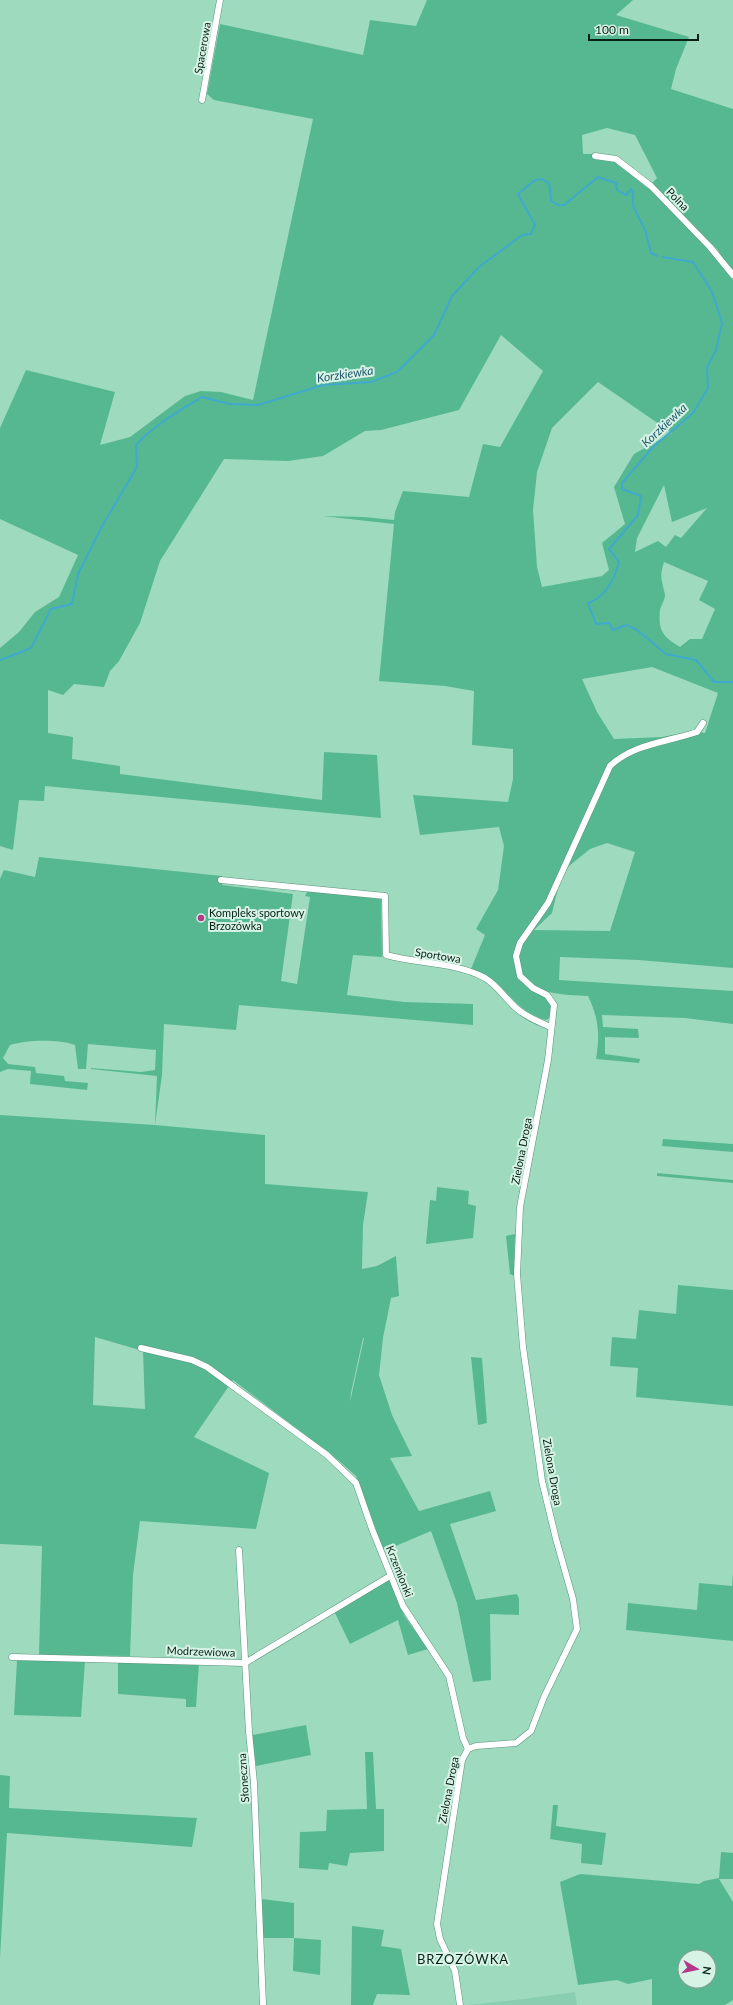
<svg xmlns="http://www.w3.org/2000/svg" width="733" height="2005" font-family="Lato,sans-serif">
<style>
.built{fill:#8aceb1}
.green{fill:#56b891;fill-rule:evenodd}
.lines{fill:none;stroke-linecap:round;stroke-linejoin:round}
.stream{stroke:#41a9cd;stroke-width:2}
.minor-casing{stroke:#59937a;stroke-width:7}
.minor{stroke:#fff;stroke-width:6}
.poi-dot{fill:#b43888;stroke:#d6f3e5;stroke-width:1.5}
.labels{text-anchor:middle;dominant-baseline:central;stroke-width:4;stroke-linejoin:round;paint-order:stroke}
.street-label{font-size:11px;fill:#082117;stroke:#d6f3e5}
.poi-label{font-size:11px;fill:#082117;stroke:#d6f3e5;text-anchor:start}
.water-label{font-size:12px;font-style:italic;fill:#22596d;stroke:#d6f3e5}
.quarter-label{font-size:13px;letter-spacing:1px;fill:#082117;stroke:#d6f3e5}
</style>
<rect width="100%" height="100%" fill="#9edabe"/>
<path class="built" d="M575 1992 577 2005H467L524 1999Z"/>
<g class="green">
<path d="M427 0H633L616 15 689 37 676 69 671 89 733 109V273L717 249 652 183 657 178 635 135 607 128 582 135 583 154H592L593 159 616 162 650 190 709 250 733 280V968L638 960 560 957 559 980 733 991V1024L685 1018 602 1015 603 1027 638 1029 639 1038 605 1037V1054L640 1059 639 1063 596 1059C600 1035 599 1019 588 996 565 995 530 995 520 969 519 964 519 958 518 953L514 951C511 994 548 983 551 1005 552 1008 551 1013 551 1017L546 1020C519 1013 511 994 491 978 486 974 477 971 471 969L485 935 476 929 498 890 504 846 499 827 420 835 413 795 508 802 513 779V749L472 745 474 691 445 686 379 681 394 524 323 516 363 517 394 520 395 512 403 491 469 497 483 444 500 447 543 371 501 335 459 410 381 430 365 431 323 456 288 461 224 459 160 561 140 623 119 661 110 671 104 687 74 684 63 695 48 690V733L73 737 72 759 120 766V774L322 800 324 752 377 755 381 818 45 786 44 801 19 800 13 850 0 846V648L19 632 35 612 59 597 78 555 0 519V428L26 370 115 392 100 445 130 437 185 396 201 391 221 392 253 400 313 119 214 100 207 94 220 24 363 55 370 20 416 26ZM598 382 672 433 634 454 614 487 625 524 602 543 609 570 602 576 542 587 537 567 533 510 537 472 552 428ZM664 485 672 522 707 508 681 538 675 535 666 547 658 541 635 552 637 538ZM664 562 708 581 699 600 715 609 702 639H690L680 647C663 637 658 631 660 610 661 605 665 600 665 595 662 579 659 579 664 562ZM652 667 718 693 705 733 694 731 662 737 614 739 597 712 582 679ZM607 843 635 852 610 931 534 930 552 913 560 880 569 866 590 849Z"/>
<path d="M39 857 222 876V885L293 894 281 981 297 984 310 897 305 896 307 892 312 890 381 898 382 957 353 955 347 995 404 1002 473 1004V1025L239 1005 236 1030 164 1024 162 1075 155 1125 265 1135V1184L368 1192 363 1225 362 1269 377 1266 396 1256 399 1296 391 1298 383 1338 379 1375 392 1415 412 1456 390 1458 419 1511 490 1491 496 1511 450 1524 476 1600 517 1594 519 1599V1615L490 1614 491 1680 473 1682 457 1603 431 1531 384 1551 356 1476 338 1460 233 1380 194 1437 269 1473 256 1529 140 1521 133 1575 130 1656 39 1655 42 1546 0 1544V1115L155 1125 157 1076 91 1069V1068L141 1072 155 1070 156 1050 88 1044 86 1069H78L75 1045C58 1039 27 1040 10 1045L3 1058 8 1064 35 1067 36 1073 64 1076 65 1081 88 1083 87 1090 30 1084 31 1071 8 1069 0 1072V879L4 870 35 877ZM95 1337 143 1351 145 1409 93 1405ZM363 1338H364L350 1402 351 1393Z"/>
<path d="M663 1139 733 1144V1152L662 1146Z"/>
<path d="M657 1173 733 1180V1183L657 1176Z"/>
<path d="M437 1187 469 1191 468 1204 476 1206 473 1238 426 1244 430 1200 436 1201Z"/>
<path d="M515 1234 514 1276 510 1274 506 1236Z"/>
<path d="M678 1285 733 1290V1406L636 1397 638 1368 610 1366 612 1337 636 1339 639 1310 676 1314Z"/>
<path d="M471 1357 482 1358 487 1423 478 1425Z"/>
<path d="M733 1573V1641L626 1630 628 1603 697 1610 699 1583 732 1586Z"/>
<path d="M389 1579 405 1617 428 1649 408 1655 398 1620 350 1644 335 1613Z"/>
<path d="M17 1660 85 1661 81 1717 14 1715Z"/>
<path d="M118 1662 199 1663 196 1707H186V1699L118 1694Z"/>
<path d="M306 1725 311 1755 256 1766 252 1735Z"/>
<path d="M365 1752H373L376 1809H384V1851L350 1853 347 1866 329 1863 328 1870 299 1868 300 1832 326 1831 327 1810 367 1809Z"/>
<path d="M0 1775 10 1776 9 1808 197 1818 192 1847 7 1833 0 1958Z"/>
<path d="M553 1805H558L556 1826 606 1833 602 1865 581 1863 582 1844 550 1839Z"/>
<path d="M721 1852 733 1853V1879H719L733 1902V2000L725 2005H652V1979L628 1984 617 1980 578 1985 560 1882 580 1874 699 1884 704 1881 719 1878ZM685 1957H709V1981H685Z"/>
<path d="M262 1899 294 1903V1938L321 1940 320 1975 293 1971 294 1938H263Z"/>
<path d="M352 1926 384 1930 381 1946 401 1949 410 1995 377 1994 373 2005H351Z"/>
</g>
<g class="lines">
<g class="stream">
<path d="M662 257 693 262 712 292 722 323 716 350 707 367 708 388 693 413 653 447 622 483V489L641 496 638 515 609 549 619 562C614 580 606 597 588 603L596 624 609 623 613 630 626 625 637 630 666 654 696 660 714 682H733"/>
<path d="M0 660 31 648 51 609 72 604 78 574 101 528 137 467 136 445C154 425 179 411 202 397L230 404 258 405 323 385 371 382 397 372 434 335 452 296 479 267 522 235 531 234 535 225 518 194 535 180 542 179 548 183 550 187 551 201 558 205H564L598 177 616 183 617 190 626 195 631 189 633 192V206L645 230 651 253 657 256"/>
</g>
<defs>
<g id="minor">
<path d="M202 100 220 0"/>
<path d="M595 156 616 159 651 186 710 247 733 275"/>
<path d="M221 880 385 896 386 955C419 964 455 962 485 978 498 986 505 998 516 1008 526 1017 539 1022 551 1027"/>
<path d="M141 1348 192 1360 207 1367 327 1455 356 1483 372 1529 403 1606 449 1676 463 1738 468 1749"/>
<path d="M239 1550 249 1732 254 1783 263 2005"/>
<path d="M12 1657 245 1663 390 1576"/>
<path d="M460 2005 455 1971 440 1939 437 1924 462 1760 468 1749 476 1746 516 1743 531 1731 544 1697 577 1629 573 1599 556 1539 542 1481 523 1347 517 1274 520 1207 548 1060 554 1005 547 995 533 988 520 976 516 956 520 943 548 903 610 766C633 744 667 742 697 732L703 723"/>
</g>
</defs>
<use href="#minor" class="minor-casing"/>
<use href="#minor" class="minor"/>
</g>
<circle class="poi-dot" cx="201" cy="918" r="4"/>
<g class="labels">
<g class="street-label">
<text transform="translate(202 48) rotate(-80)">Spacerowa</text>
<text transform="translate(678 199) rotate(46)">Polna</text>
<text transform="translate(438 955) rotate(9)">Sportowa</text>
<text transform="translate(521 1151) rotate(-79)">Zielona Droga</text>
<text transform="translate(553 1472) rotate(80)">Zielona Droga</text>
<text transform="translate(400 1571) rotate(68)">Krzemionki</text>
<text transform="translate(201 1651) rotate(2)">Modrzewiowa</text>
<text transform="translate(243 1778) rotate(-94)">Słoneczna</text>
<text transform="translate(448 1790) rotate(-79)">Zielona Droga</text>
</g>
<g class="poi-label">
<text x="209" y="912">Kompleks sportowy<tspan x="209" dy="13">Brzozówka</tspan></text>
</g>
<g class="water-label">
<text transform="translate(345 374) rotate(-8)">Korzkiewka</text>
<text transform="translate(664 425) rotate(-43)">Korzkiewka</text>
</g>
<g class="quarter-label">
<text x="463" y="1959">BRZOZÓWKA</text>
</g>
</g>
<g transform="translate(697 1969) rotate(99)"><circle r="19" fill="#d6f3e5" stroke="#849f93"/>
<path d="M0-3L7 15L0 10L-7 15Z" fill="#b43888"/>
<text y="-6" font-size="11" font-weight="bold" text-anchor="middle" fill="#082117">N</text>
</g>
<path d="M589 34v6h109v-6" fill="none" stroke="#082117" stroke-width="2"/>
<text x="595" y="34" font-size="12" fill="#082117" stroke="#d6f3e5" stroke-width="3" paint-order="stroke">100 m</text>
</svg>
